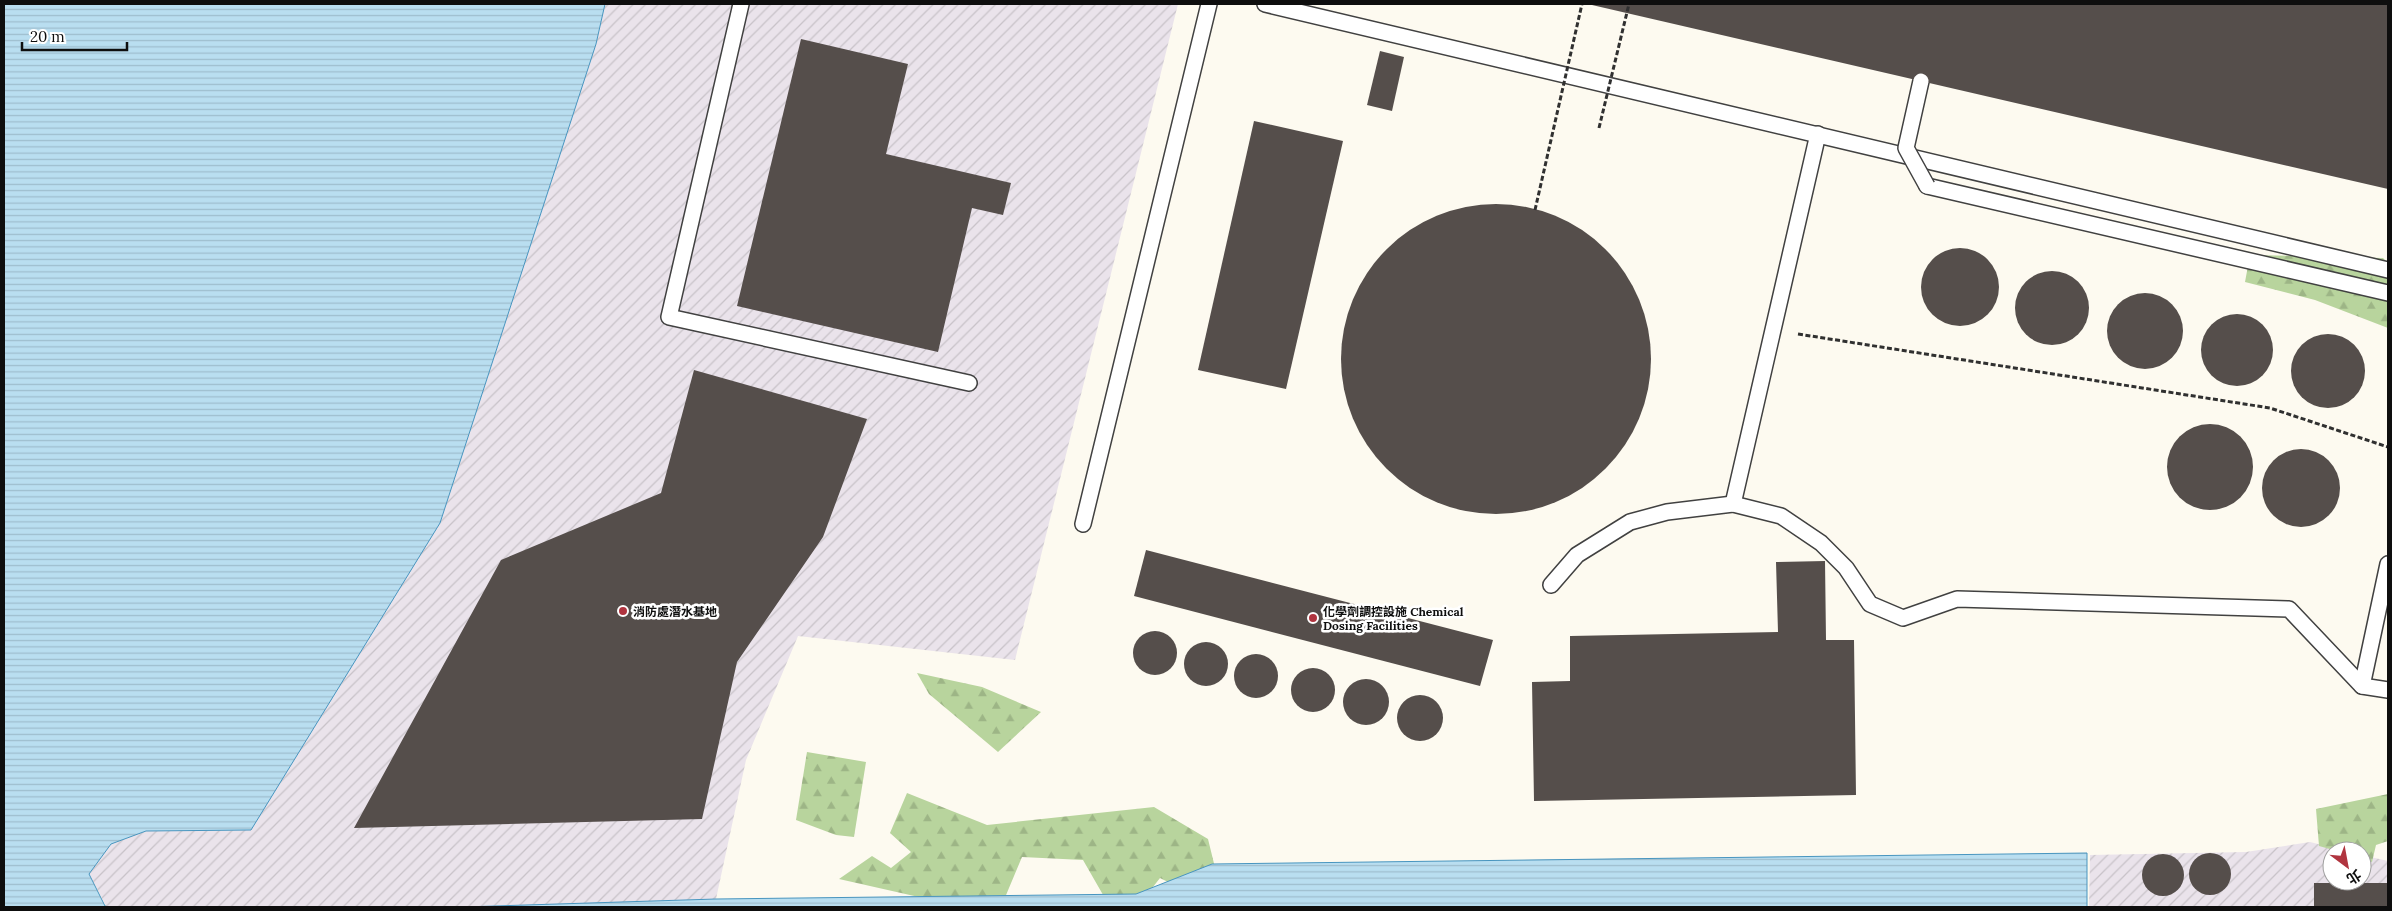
<svg xmlns="http://www.w3.org/2000/svg" width="2392" height="911" font-family="Lora,'Noto Sans TC',serif">
<style>
.industrial{fill:url(#industrial-furrows)}
.forest{fill:url(#forest-firs)}
.water{fill:url(#water-rules);stroke:#4895bf}
.building{fill:#554e4b}
.lines{fill:none;stroke-linecap:round;stroke-linejoin:round}
.lane-casing{stroke:#414141;stroke-width:18}
.path{stroke:#303030;stroke-width:3;stroke-dasharray:5 2.5;stroke-linecap:butt}
.lane{stroke:#fff;stroke-width:15}
.lane-bridge-casing{stroke:#414141;stroke-width:18;stroke-linecap:butt}
.path-bridge{stroke:#303030;stroke-width:3;stroke-dasharray:5 2.5;stroke-linecap:butt}
.lane-bridge{stroke:#fff;stroke-width:15}
.poi-dot{fill:#b0343f;stroke:#fff;stroke-width:2}
.labels{text-anchor:middle;dominant-baseline:central;stroke-width:5;stroke-linejoin:round;paint-order:stroke}
.poi-label{font-size:12px;font-weight:bold;fill:#0e0e0e;stroke:#fff;text-anchor:start}
</style>
<defs>
<pattern id="industrial-furrows" width="10" height="10" patternUnits="userSpaceOnUse" patternTransform="scale(1.25)"><rect width="10" height="10" fill="#eae3eb"/><path d="M-1 1l2-2M0 10L10 0M9 11l2-2" fill="none" stroke="#c8c2c8"/></pattern>
<pattern id="forest-firs" width="22" height="20" patternUnits="userSpaceOnUse" patternTransform="scale(1.25)"><rect width="22" height="20" fill="#b8d49d"/><path d="M5 1l3.5 6h-7zM16 11l3.5 6h-7z" fill="#9db586"/></pattern>
<pattern id="water-rules" width="6" height="5" patternUnits="userSpaceOnUse" patternTransform="scale(1.25)"><rect width="6" height="5" fill="#b9def0"/><path d="M0 2.5h6" fill="none" stroke="#9ebdcd"/></pattern>
</defs>
<rect width="100%" height="100%" fill="#fdfaf0"/>
<g class="industrial">
<path d="M605 4H1178L1015 660 798 636 746 760 716 899 463 907 106 906 89 874 111 844 146 831 251 830 596 44Z"/>
<path d="M2310 842 2346 851H2332V881H2362V855L2388 861V907H2089L2090 855 2246 852Z"/>
</g>
<g class="forest">
<path d="M2250 255 2383 258 2388 263V328L2315 300 2245 282Z"/>
<path d="M917 673 982 687 1041 712 998 752 929 694Z"/>
<path d="M807 752 866 762 854 837 836 835 796 820Z"/>
<path d="M907 793 987 825 1154 807 1208 839 1219 884 1184 890 1160 878 1142 901 1110 907 1083 860 1022 857 1001 907H963L839 879 872 856 891 868 911 852 890 833Z"/>
<path d="M2388 794V841L2376 845 2372 862 2362 859V851H2337L2319 846 2316 809Z"/>
</g>
<g class="water">
<path d="M4 4H605L596 44 440 523 251 830 146 831 111 844 89 874 105 906 109 907H4Z"/>
<path d="M2087 853V907H463L716 899 1136 894 1212 864Z"/>
</g>
<g class="building">
<path d="M2388 4V189L1592 5V4Z"/>
<path d="M801 39 908 64 886 154 1011 183 1003 215 972 208 938 352 737 306Z"/>
<path d="M1380 51 1404 57 1392 111 1367 105Z"/>
<path d="M1254 121 1343 141 1286 389 1198 370Z"/>
<circle cx="1496" cy="359" r="155"/>
<circle cx="1960" cy="287" r="39"/>
<circle cx="2052" cy="308" r="37"/>
<circle cx="2145" cy="331" r="38"/>
<circle cx="2237" cy="350" r="36"/>
<circle cx="2328" cy="371" r="37"/>
<path d="M694 370 867 419 823 537 737 662 702 819 354 828 501 560 661 493Z"/>
<circle cx="2210" cy="467" r="43"/>
<circle cx="2301" cy="488" r="39"/>
<path d="M1146 550 1493 640 1480 686 1134 596Z"/>
<path d="M1825 561 1826 640H1854L1856 795 1534 801 1532 682 1570 681V636L1778 632 1776 562Z"/>
<circle cx="1155" cy="653" r="22"/>
<circle cx="1206" cy="664" r="22"/>
<circle cx="1256" cy="676" r="22"/>
<circle cx="1313" cy="690" r="22"/>
<circle cx="1366" cy="702" r="23"/>
<circle cx="1420" cy="718" r="23"/>
<circle cx="2210" cy="874" r="21"/>
<circle cx="2163" cy="875" r="21"/>
<rect x="2314" y="883" width="74" height="24"/>
</g>
<g class="lines">
<defs>
<g id="lane">
<path d="M741 4 669 317 969 383"/>
<path d="M1265 4 2388 270"/>
<path d="M1927 186 2388 293"/>
<path d="M1733 504 1818 134"/>
<path d="M1083 524 1209 4"/>
<path d="M1551 585 1577 555 1630 522 1667 512 1733 504 1781 516 1821 543 1846 568 1870 604 1903 618 1957 599 2289 609 2362 686 2388 690"/>
<path d="M2362 686 2388 564"/>
</g>
</defs>
<use href="#lane" class="lane-casing"/>
<path class="path" d="M1798 334 2270 408 2388 447"/>
<use href="#lane" class="lane"/>
<defs>
<path id="lane-bridge" d="M1921 81 1906 148 1927 186"/>
</defs>
<use href="#lane-bridge" class="lane-bridge-casing"/>
<g class="path-bridge">
<path d="M1599 128 1629 4"/>
<path d="M1535 210 1582 4"/>
</g>
<use href="#lane-bridge" class="lane-bridge"/>
</g>
<g class="poi-dot">
<circle cx="623" cy="611" r="5"/>
<circle cx="1313" cy="618" r="5"/>
</g>
<g class="labels">
<g class="poi-label">
<text x="633" y="611">消防處潛水基地</text>
<text x="1323" y="611">化學劑調控設施 Chemical<tspan x="1323" dy="14">Dosing Facilities</tspan></text>
</g>
</g>
<rect width="2392" height="911" fill="none" stroke="#0e0e0e" stroke-width="10"/>
<g transform="translate(2347 866) rotate(148)"><circle r="24" fill="#ffffff" stroke="#9f9f9f"/>
<path d="M0-4L9 19L0 12L-9 19Z" fill="#b0343f"/>
<text y="-8" font-size="14" font-weight="bold" text-anchor="middle" fill="#0e0e0e">北</text>
</g>
<path d="M22 42v8h105v-8" fill="none" stroke="#0e0e0e" stroke-width="2.5"/>
<text x="30" y="42" font-size="15" fill="#0e0e0e" stroke="#ffffff" stroke-width="4" paint-order="stroke">20 m</text>
</svg>
